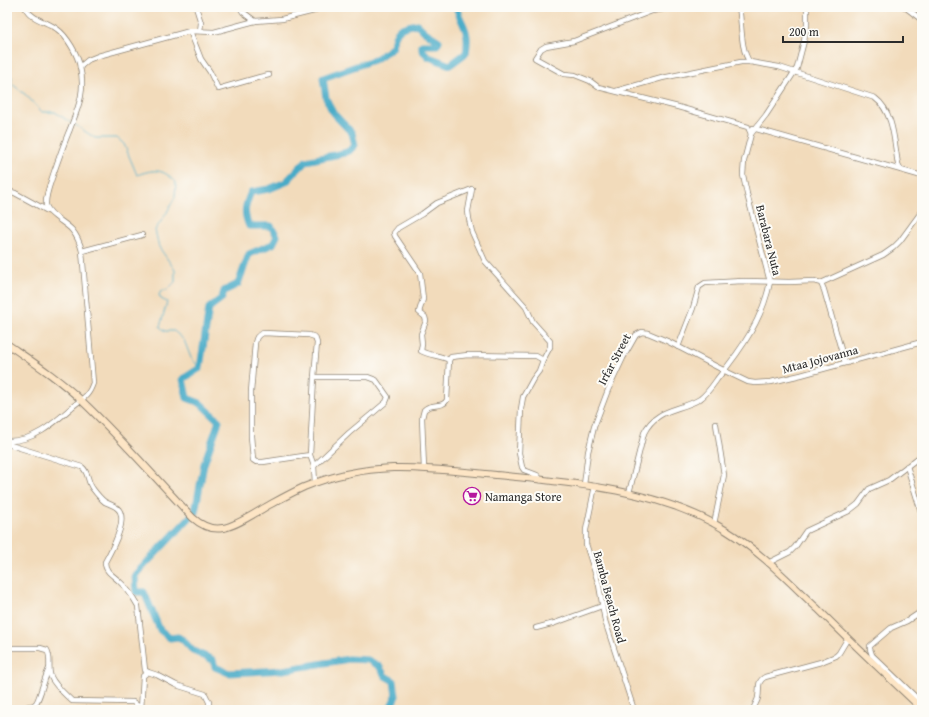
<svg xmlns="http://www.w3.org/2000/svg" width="929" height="717" font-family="'Gentium Book Plus',serif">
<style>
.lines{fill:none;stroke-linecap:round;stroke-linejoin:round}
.stream{stroke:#48abc7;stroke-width:1}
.river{stroke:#48abc7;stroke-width:7}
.minor-casing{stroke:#8e8373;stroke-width:6}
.secondary-casing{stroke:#8e8373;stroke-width:8}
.minor{stroke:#fff;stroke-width:4.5}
.secondary{stroke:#fde5c5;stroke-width:6}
.labels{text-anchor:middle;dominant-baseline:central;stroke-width:4;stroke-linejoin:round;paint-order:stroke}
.street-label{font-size:12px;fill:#2b2b2b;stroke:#fdfcf7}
.poi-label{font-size:12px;fill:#2b2b2b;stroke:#fdfcf7;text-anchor:start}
</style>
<rect width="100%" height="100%" fill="#fdfcf7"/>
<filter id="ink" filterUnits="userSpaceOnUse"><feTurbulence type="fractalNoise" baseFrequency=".025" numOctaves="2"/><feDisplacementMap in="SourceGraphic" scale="8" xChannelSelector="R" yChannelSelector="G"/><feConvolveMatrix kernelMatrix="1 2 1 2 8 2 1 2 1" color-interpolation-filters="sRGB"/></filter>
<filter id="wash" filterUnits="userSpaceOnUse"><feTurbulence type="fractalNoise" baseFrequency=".012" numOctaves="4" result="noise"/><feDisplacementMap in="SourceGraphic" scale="16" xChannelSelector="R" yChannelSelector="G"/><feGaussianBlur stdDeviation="0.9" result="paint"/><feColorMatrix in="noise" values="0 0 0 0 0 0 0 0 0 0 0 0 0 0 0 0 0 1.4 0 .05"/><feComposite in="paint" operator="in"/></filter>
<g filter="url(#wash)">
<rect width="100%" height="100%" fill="#f2dbbb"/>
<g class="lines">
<g class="stream">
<path d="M7 74 12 77 11 83 27 96 42 112H55L71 123"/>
<path d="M74 124 95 138H117L124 144 137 175C154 169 162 168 176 182L175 197 166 214 155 230 159 247 175 270V282L167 290 161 291 159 295 161 299 167 302 160 327 165 331H174L184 340 191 358 200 368"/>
</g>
<path class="river" d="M389 710 396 696 394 681 385 676 379 666 368 660 349 659 283 670 229 673 215 667 213 660 193 651 183 640 178 637 170 638 160 630 144 592H136L135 575 195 512 204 464 219 421 200 403 187 398 183 379 200 368 209 308 222 298 224 291 238 284 249 254 273 244 277 236 271 226H249C243 212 245 206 251 192L269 189 286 182 306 161 344 153 349 151 355 145 352 133 333 113 326 98 323 78 376 59 393 47C395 28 400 27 417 24L425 32 439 41 437 45H422V50L429 57 450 65 466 53C470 28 463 28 456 7"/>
</g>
</g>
<g filter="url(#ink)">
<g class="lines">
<defs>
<g id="minor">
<path d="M196 7 201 23 200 31"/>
<path d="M240 7 243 12 255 21"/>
<path d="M675 7 652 11 574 41 546 46 541 49 535 58 564 74 575 75 590 81 598 87 678 107 748 127 751 134"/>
<path d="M739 7C742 21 740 51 750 62"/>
<path d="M905 7 922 20"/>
<path d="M190 31 201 59 210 72 218 89 260 77 269 75"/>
<path d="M80 67 88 60 98 56 190 31 214 32 255 21 282 19 314 11 318 7"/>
<path d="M616 91 662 78 741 62H750L779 67 875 98C894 112 894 142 898 164L901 170 922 176"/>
<path d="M753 128 901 170"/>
<path d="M472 189 468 211 469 219 472 232 485 261 526 307 533 322 550 341V347L543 360 539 371 533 379 523 397 521 409 519 453 522 467 524 470 537 475 541 480"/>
<path d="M7 191 15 193 48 211"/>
<path d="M82 251 142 235"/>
<path d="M821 283 883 255 893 248 900 241 922 211"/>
<path d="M678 347 693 308 699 287 705 283 743 281 789 282 814 281 821 283 824 290 844 360 847 363"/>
<path d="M449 360C440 355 430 356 421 351L422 344 421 334 426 321 425 317 419 312 423 299 420 273 395 236 394 233 398 228 422 214 437 203 472 189"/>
<path d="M7 441C33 442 53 424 71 408 82 398 88 398 93 383L82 251C80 243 77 236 72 230 65 222 48 215 46 205 45 195 51 182 54 172 59 158 64 143 70 129 78 108 86 91 80 67 78 55 67 36 57 29 47 21 31 20 25 7"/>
<path d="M7 444 82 467C89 472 87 482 93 489 96 493 101 499 105 502 109 504 113 505 117 508 130 518 111 551 105 562 105 572 113 575 120 582 127 588 133 597 138 606L145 670 148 672"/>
<path d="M310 455 263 462H256L253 460 251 436V392L255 343C256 338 257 335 263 333L309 335 315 337 317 343 314 377 310 455 314 466 315 483"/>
<path d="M314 466 349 433 386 402 388 397 376 380 368 377H314"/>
<path d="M907 466 922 515"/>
<path d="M424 469 422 418 424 410C431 402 442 409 447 400L449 360 451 357 468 355 536 356 543 360"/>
<path d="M584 485 588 452 594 427 608 390 623 358 636 335 642 332 648 333 667 341 725 371 748 382 755 383 771 382 801 375 922 342"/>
<path d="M595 486 586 530V544L599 585 605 621 634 710"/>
<path d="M629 493 644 433C656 408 680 411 700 399 707 394 713 385 718 378 742 349 763 318 770 282L747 194 743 175 744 161 751 134 766 115 797 68 804 41 807 25V7"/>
<path d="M714 524 724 475 716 424"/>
<path d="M768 563 790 552 795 547 806 531 849 511 858 504 869 489 889 480 922 455"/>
<path d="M922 611 907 621 891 628 870 646V649L872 655 922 703"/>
<path d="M536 628 555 623 602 606"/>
<path d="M7 648H40L47 650C52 658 47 668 51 677 55 686 65 694 72 701L133 702 141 708"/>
<path d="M7 709 26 707"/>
<path d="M24 710 26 707C29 706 33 706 35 704 39 702 45 675 49 669"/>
<path d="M141 710 143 676 148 672 157 675 176 685 205 694 209 702V710"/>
<path d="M753 710C754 706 757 702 758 698 760 689 756 682 765 677L821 662 836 656 839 653 848 638"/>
</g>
<path id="secondary" d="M7 344C33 362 59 379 82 401 121 438 156 479 193 518 202 526 212 530 223 528 237 526 258 511 271 504 282 498 293 492 304 487 331 476 364 469 393 468 427 467 462 472 496 475 571 482 662 490 727 531 761 552 789 582 818 609 852 643 887 676 922 709"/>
</defs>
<use href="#minor" class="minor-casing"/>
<use href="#secondary" class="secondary-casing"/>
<use href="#minor" class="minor"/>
<use href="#secondary" class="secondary"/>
</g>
</g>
<defs>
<symbol id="supermarket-ring" viewBox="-11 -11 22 22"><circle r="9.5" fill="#fdfcf7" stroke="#b5179e" stroke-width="1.5"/><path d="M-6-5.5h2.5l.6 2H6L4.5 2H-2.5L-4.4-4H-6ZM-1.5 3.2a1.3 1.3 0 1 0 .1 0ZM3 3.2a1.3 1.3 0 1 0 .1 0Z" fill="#b5179e"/></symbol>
</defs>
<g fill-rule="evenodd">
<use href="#supermarket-ring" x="462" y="486" width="20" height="20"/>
</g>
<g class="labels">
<g class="street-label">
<text transform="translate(769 240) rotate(76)">Barabara Nuta</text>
<text transform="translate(614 359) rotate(-62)">Irfar Street</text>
<text transform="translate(820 359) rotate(-15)">Mtaa Jojovanna</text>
<text transform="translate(610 597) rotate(75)">Bamba Beach Road</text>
</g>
<g class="poi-label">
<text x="485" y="496">Namanga Store</text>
</g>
</g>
<rect width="929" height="717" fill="none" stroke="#fdfcf7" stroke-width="24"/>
<path d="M783 36v6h120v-6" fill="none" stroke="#2b2b2b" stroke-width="2"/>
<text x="789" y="36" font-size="12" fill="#2b2b2b" stroke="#fdfcf7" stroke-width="3" paint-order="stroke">200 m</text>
</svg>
